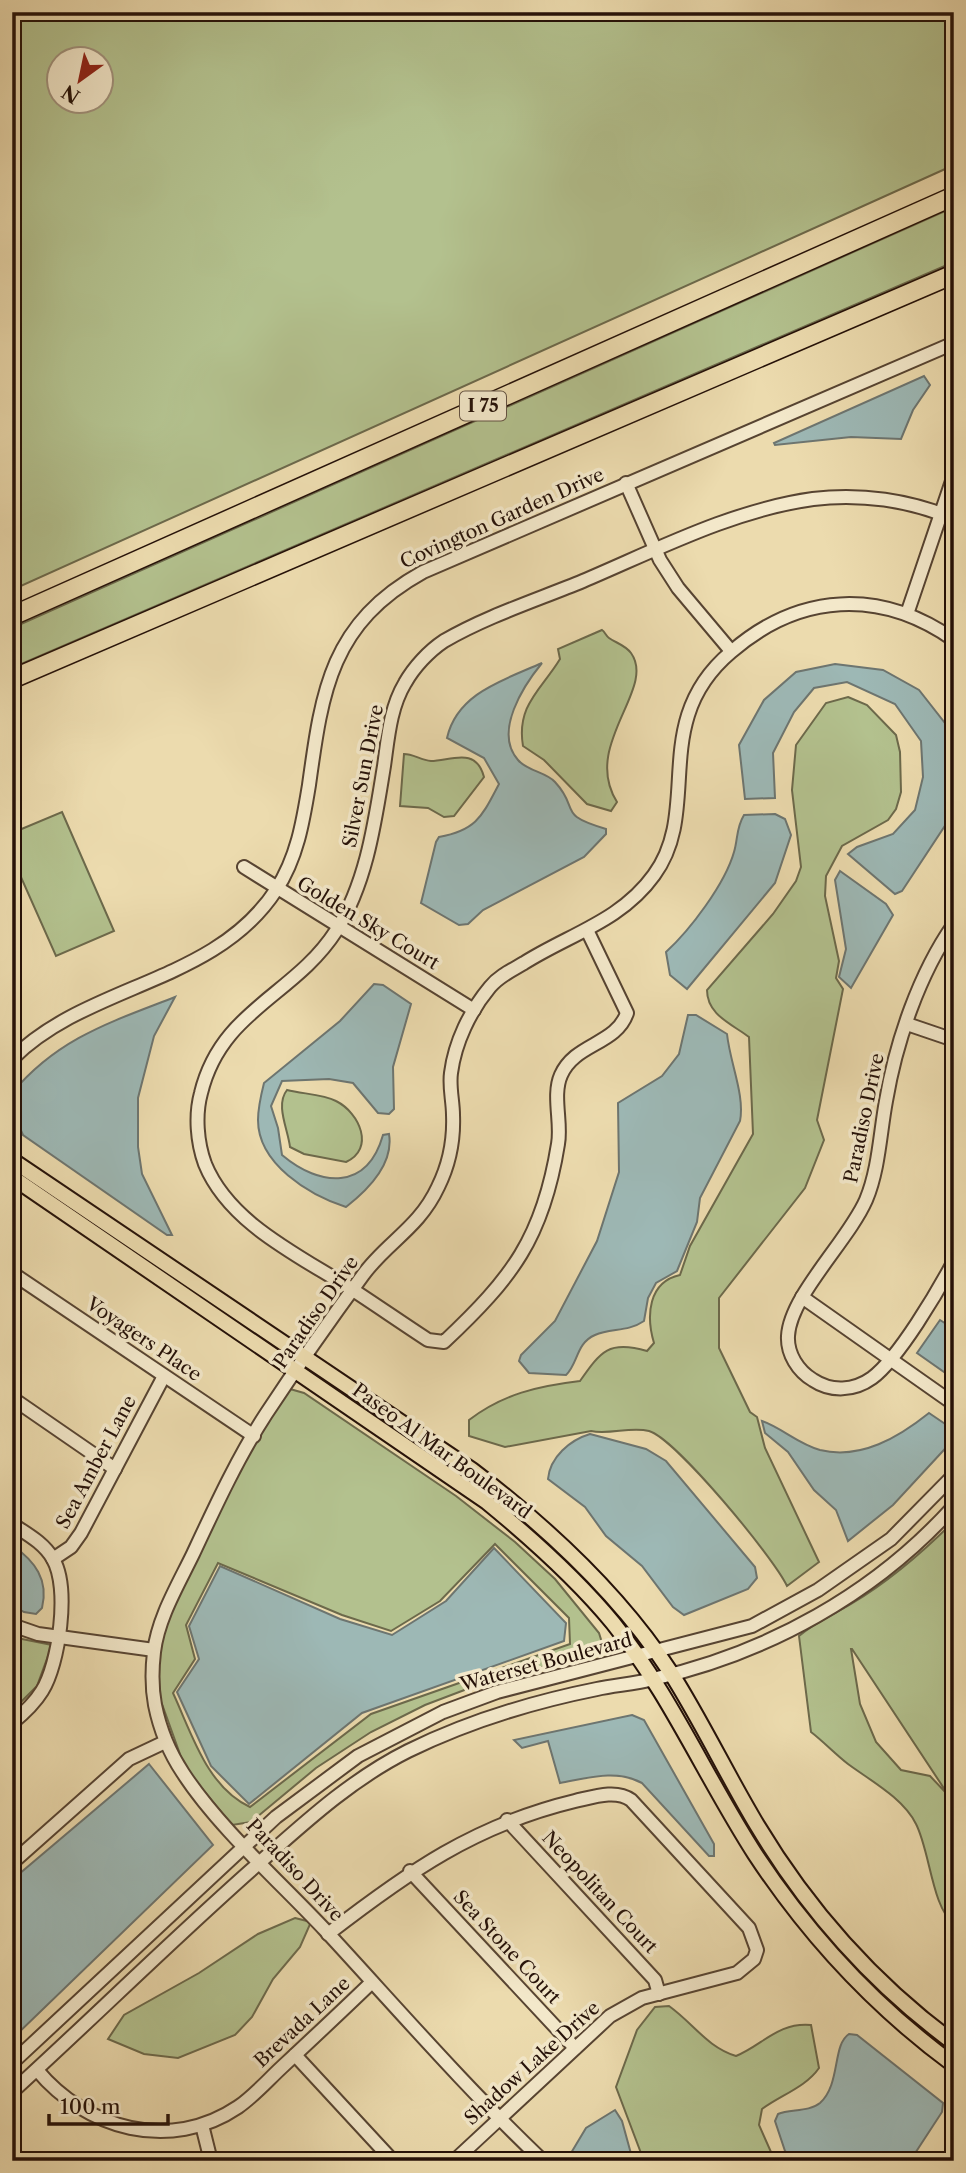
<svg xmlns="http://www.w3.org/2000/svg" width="966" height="2173" font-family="'Libre Caslon Text',serif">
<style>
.green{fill:#b3c18e;stroke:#6c694b;stroke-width:2;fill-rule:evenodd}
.water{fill:#9db8b5;stroke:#6d7570;stroke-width:2}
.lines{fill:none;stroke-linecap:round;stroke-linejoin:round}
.minor-casing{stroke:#574432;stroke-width:16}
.major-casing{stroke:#251108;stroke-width:18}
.highway-casing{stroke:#251108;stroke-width:21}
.minor{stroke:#f3e8ca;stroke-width:12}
.major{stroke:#ecdbae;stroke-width:14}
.highway{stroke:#ecdbae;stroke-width:18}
.labels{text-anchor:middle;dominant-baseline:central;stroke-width:7;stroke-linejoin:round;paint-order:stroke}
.shield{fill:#f3e8ca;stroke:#635242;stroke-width:2}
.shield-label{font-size:18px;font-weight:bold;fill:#251108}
.street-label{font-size:19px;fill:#251108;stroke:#f3e8ca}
</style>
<rect width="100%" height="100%" fill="#ecdbae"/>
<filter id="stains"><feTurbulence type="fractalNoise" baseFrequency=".00286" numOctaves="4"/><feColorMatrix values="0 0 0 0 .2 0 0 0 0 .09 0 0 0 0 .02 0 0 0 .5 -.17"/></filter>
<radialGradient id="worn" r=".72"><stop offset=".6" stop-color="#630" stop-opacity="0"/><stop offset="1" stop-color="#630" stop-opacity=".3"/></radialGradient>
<g class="green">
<path d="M12 12H954V165L12 590ZM60 60H102V102H60Z"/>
<path d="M954 207V262L12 668V628Z"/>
<path d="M602 630C605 632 606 636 609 638 616 643 625 645 631 653 657 689 581 745 617 802L611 811 587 804 544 760 523 746C516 705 542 689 560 659L558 649Z"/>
<path d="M848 697 867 705 896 735 900 752 901 792 896 809 888 820 842 846 826 876 825 896 839 961 836 978 843 989 817 1120 824 1140 805 1188 719 1298V1348L750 1412 757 1417 765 1448 819 1562 787 1586C774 1558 676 1439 649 1431 631 1426 610 1435 591 1431L505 1447 469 1436V1420C503 1394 538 1386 580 1381 601 1351 609 1340 647 1351L654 1343C646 1316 648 1282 680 1275L690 1246 753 1134 749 1037C732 1024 707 1015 707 990L773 914 796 881 801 867 792 790 796 745 826 703Z"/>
<path d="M404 754C413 754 421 760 431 761 450 761 476 746 484 777L454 816 444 817 428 808 400 806Z"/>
<path d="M62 812 114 931 56 956 12 857V833Z"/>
<path d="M287 1090C302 1094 323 1094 336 1101 360 1113 375 1149 346 1162L304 1154 290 1147C288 1129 275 1105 287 1090Z"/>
<path d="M290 1389 304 1393 456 1496 515 1542 555 1579 599 1633 603 1646 591 1656 496 1678 425 1705 371 1732 316 1768 251 1822 232 1825 185 1768 158 1693 159 1646 168 1615 219 1508 268 1418ZM495 1544 569 1618 570 1644 371 1714 250 1807C207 1787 192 1734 173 1693L195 1659 186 1625 218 1563 342 1615 391 1631 440 1601Z"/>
<path d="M954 1521V1924C932 1908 930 1851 916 1824 903 1798 871 1781 848 1764 835 1754 824 1742 811 1732L799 1636C815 1622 833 1615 851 1604 888 1582 923 1552 954 1521ZM851 1649H852L949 1796 930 1776 901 1770 876 1742 860 1704Z"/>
<path d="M12 1637 52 1645 37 1686 12 1711Z"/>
<path d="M295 1918 311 1922 300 1947 273 1979 252 2017 235 2035 178 2058 144 2054 108 2039 124 2015 199 1973 258 1934Z"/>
<path d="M669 2006C694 2024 707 2047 736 2056 763 2045 778 2022 811 2025L819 2068C806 2087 781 2095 762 2109L759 2125 775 2161H644L616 2087 637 2030 655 2007Z"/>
</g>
<g class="water">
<path d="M924 376 930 385 913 410 901 439 851 437 775 445 774 443Z"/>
<path d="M542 663C524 685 493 732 518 760 527 771 546 772 555 782 581 810 555 814 606 829V834L584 857 483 910 468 924 459 925 421 903 436 842 439 837C477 830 482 816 499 784L484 758 447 738C457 693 504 680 542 663Z"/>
<path d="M835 664 883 670 919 690 948 727 954 754V797L950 818 902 891 895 894 848 854 857 847 893 834 915 810 923 777 921 741 895 704 847 682 814 688 794 712 773 753 775 798 745 799 739 745 764 700 796 672Z"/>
<path d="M775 814 785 819 791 835 775 883 687 989 670 975 666 952C690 930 725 884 734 852 738 839 736 828 744 815Z"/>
<path d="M840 871 886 904 893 915 851 988 839 977 846 949 835 880Z"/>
<path d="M374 984 383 985 411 1004 393 1067 394 1109 389 1114 378 1113 353 1083 329 1079 282 1081 271 1106 278 1128 282 1155C320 1187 367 1191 383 1135L389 1134C394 1164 368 1190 346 1207 309 1195 258 1164 258 1120 258 1108 261 1095 264 1083L340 1021Z"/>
<path d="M175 997 154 1036 138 1098V1147L142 1174 172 1235H167L23 1135 13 1113 12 1093C58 1038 111 1022 175 997Z"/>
<path d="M688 1015H696L727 1034C730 1063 745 1095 740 1121L700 1198 697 1222 677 1271 656 1283 648 1298 644 1321C628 1332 611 1328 595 1335 576 1343 578 1364 566 1375L529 1373 519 1361 521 1355 555 1321 597 1241 619 1172 618 1103 662 1076 679 1054Z"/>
<path d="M940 1320 954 1329V1379L917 1353Z"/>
<path d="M929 1413 954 1430V1439L893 1505 848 1541 836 1510 814 1490 788 1452 765 1433 762 1421C782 1428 798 1444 820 1450 861 1460 899 1437 929 1413Z"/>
<path d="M590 1434 646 1449 666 1461 755 1567 757 1578 748 1589 684 1615 673 1607 642 1566 606 1536 585 1507 548 1479C550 1457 570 1440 590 1434Z"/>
<path d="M12 1545C35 1561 49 1580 42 1608L36 1614 24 1612 12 1605Z"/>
<path d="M494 1548 566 1623 564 1641 362 1713 249 1804 211 1766 177 1692 199 1659 189 1626 220 1566 340 1619 392 1635 446 1601Z"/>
<path d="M632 1715 644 1720 714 1844V1856H709L642 1783C616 1769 588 1778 560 1783L548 1741 522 1748 514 1740Z"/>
<path d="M149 1764 213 1845 12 2039V1880Z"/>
<path d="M849 2034 857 2035 943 2103 942 2112 910 2161H795L785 2151 775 2121 778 2114C790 2109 809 2112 820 2103 841 2084 832 2045 849 2034Z"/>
<path d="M615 2110 622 2121 633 2161H580L571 2153 586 2128Z"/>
</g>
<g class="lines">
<defs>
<g id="minor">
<path d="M626 483 660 560 678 588 731 651"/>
<path d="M907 614 954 475"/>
<path d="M244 867 474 1010"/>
<path d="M954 924C919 974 896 1042 886 1101 880 1133 879 1169 866 1200 848 1241 790 1296 788 1336 787 1354 798 1371 813 1380 831 1392 854 1391 872 1378 899 1358 938 1291 954 1261"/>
<path d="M587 930 627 1013C616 1045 575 1043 561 1075 552 1095 562 1123 558 1144 543 1238 512 1278 444 1342L428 1340C402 1323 376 1305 350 1288 298 1255 229 1223 205 1164 197 1142 195 1115 201 1093 221 1010 294 996 336 931 367 882 375 821 384 766 388 738 390 708 405 683 414 667 429 651 444 641 487 616 537 600 583 581 656 550 733 510 813 499 860 493 910 500 954 519"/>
<path d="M907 1024 954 1040"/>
<path d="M12 1059C88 983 215 984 276 890 297 858 303 822 309 785 322 690 331 623 423 572L954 343"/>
<path d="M12 1273 254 1436"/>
<path d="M802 1297 954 1404"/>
<path d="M12 1398 115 1469"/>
<path d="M12 1524C27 1534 44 1543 53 1559 70 1588 59 1664 42 1691 34 1704 23 1714 12 1723"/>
<path d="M53 1559 71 1547 81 1533 164 1376"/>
<path d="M12 1625 38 1634 154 1650"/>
<path d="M507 1820 655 1980 659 1994"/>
<path d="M12 1863 129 1759 165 1742"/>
<path d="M410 1871 575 2048"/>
<path d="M328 1934C408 1872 475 1825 575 1801 593 1797 616 1789 631 1800L749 1928 757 1950 754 1959 737 1973 642 1998 610 2016 454 2161"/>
<path d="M295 2055 393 2161"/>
<path d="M12 2063 276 1817 358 1756 443 1712 497 1692 752 1626 818 1590 891 1539 954 1475"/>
<path d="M37 2070C86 2129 170 2153 238 2107 254 2096 268 2080 282 2067 312 2039 342 2011 372 1982"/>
<path d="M12 2092C92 2019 169 1943 250 1871 300 1827 348 1781 408 1751 467 1722 532 1702 597 1689 615 1685 635 1684 653 1679 768 1653 875 1594 954 1506"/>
<path d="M202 2125 211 2161"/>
<path d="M543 2161C466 2088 397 2008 325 1930 280 1882 218 1827 183 1773 169 1752 160 1730 155 1705 152 1689 152 1669 154 1652 158 1618 178 1585 193 1554 215 1507 238 1457 266 1414 297 1367 330 1320 363 1275 387 1242 419 1228 438 1187 449 1165 454 1139 453 1115 453 1101 449 1087 451 1073 455 1042 470 1011 490 987 499 976 512 970 524 963 570 934 621 921 654 875 703 808 648 722 731 652 799 593 880 588 954 640"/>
</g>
<g id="major">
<path d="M12 1160 472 1470C547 1527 619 1593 671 1673 702 1722 727 1775 757 1825 808 1910 874 1984 954 2043"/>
<path d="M12 1177 487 1502C532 1539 576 1578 613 1623 670 1694 706 1778 755 1854 809 1936 875 2007 954 2065"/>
</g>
<g id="highway">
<path d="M12 616 954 196"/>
<path d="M12 679 954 274"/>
</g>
</defs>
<use href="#minor" class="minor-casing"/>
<use href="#major" class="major-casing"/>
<use href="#highway" class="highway-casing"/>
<use href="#minor" class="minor"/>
<use href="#major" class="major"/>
<use href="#highway" class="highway"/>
</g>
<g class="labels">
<rect class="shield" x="460" y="391.5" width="46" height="29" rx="5"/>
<g class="shield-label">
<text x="483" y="406">I 75</text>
</g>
<g class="street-label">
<text transform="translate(502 518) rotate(-24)">Covington Garden Drive</text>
<text transform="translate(363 776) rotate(-79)">Silver Sun Drive</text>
<text transform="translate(368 923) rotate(31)">Golden Sky Court</text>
<text transform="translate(864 1118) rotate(-78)">Paradiso Drive</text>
<text transform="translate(316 1312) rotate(-55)">Paradiso Drive</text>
<text transform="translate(144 1339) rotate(34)">Voyagers Place</text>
<text transform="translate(442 1451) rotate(36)">Paseo Al Mar Boulevard</text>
<text transform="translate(96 1462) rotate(-62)">Sea Amber Lane</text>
<text transform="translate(546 1662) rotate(-15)">Waterset Boulevard</text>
<text transform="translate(295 1870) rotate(47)">Paradiso Drive</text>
<text transform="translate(600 1892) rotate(47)">Neopolitan Court</text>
<text transform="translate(507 1947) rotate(47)">Sea Stone Court</text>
<text transform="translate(302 2022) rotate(-43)">Brevada Lane</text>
<text transform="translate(532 2063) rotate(-42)">Shadow Lake Drive</text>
</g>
</g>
<rect width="966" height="2173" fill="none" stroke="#ecdbae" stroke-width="42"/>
<rect x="14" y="14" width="938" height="2145" fill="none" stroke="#251108" stroke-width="3.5"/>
<rect x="21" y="21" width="924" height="2131" fill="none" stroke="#251108" stroke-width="2"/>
<g transform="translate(80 80) rotate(213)"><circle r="33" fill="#f3e8ca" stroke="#a1927c" stroke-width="2"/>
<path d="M0-5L12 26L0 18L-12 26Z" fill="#8f2418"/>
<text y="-10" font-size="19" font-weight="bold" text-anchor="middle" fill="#251108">N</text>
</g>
<path d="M49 2114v10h119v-10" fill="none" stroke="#251108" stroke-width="3.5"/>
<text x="60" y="2114" font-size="21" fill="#251108" stroke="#f3e8ca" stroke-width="5" paint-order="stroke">100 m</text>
<rect width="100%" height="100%" filter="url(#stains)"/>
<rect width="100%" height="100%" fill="url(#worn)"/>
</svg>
